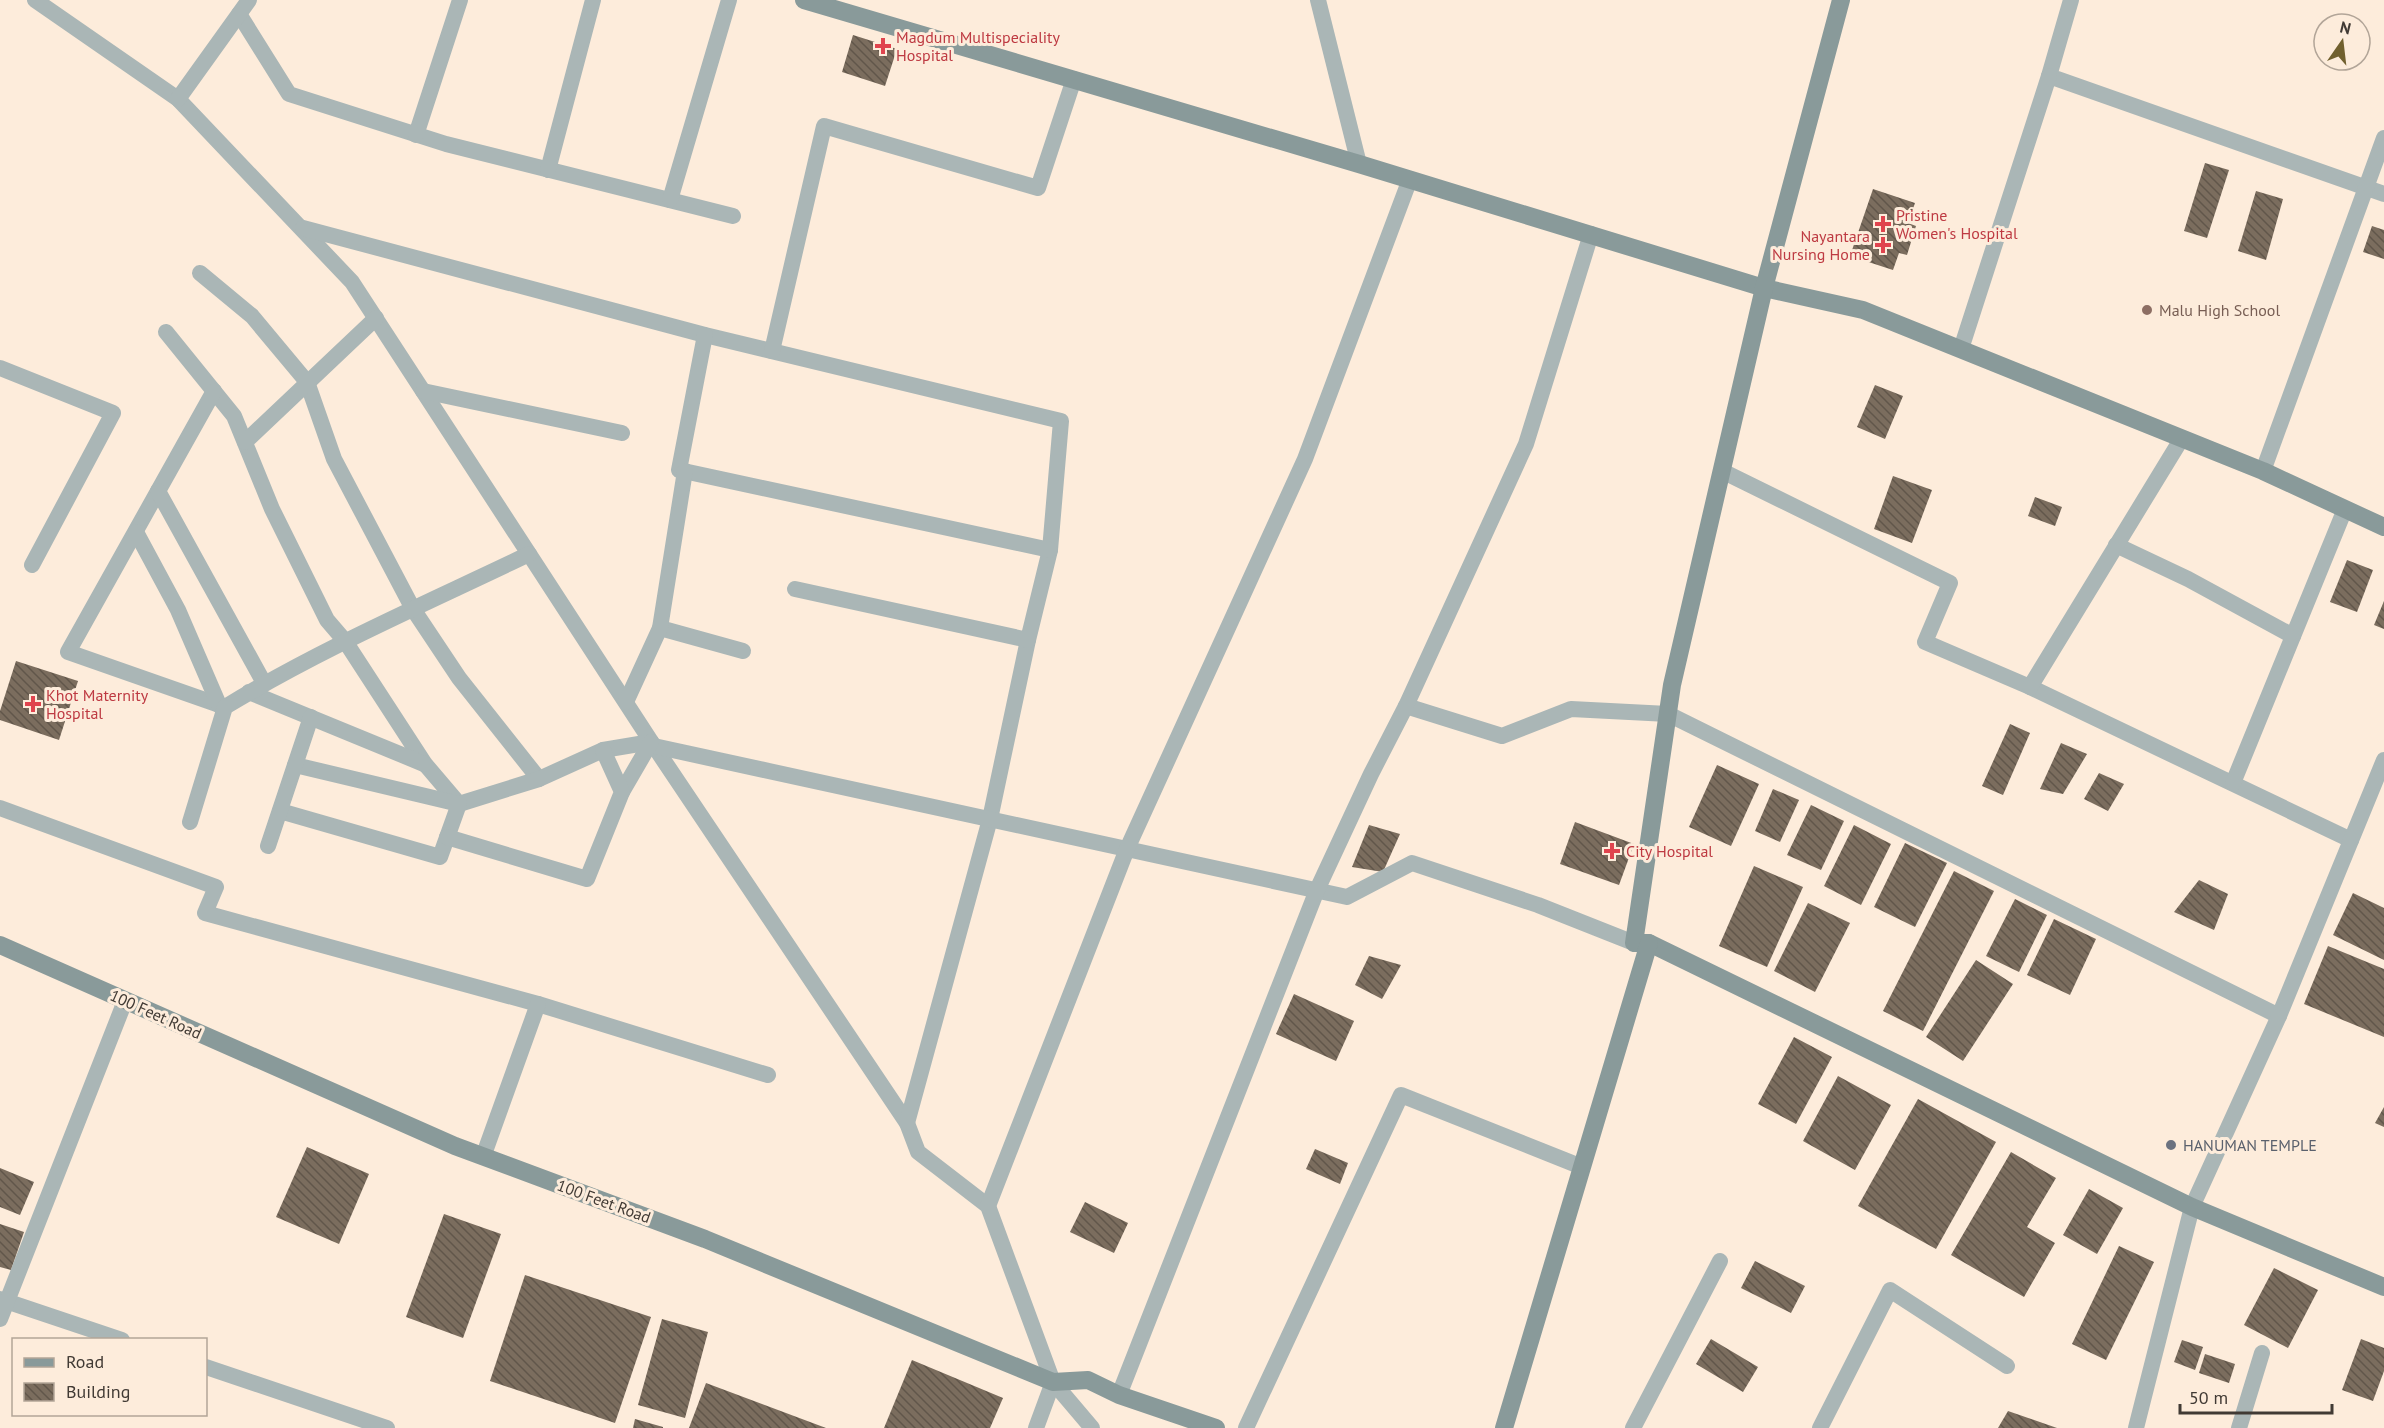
<svg xmlns="http://www.w3.org/2000/svg" width="2384" height="1428" font-family="'PT Sans',sans-serif">
<style>
.building{fill:url(#building-back-hatch)}
.lines{fill:none;stroke-linecap:round;stroke-linejoin:round}
.street{stroke:#aab6b6;stroke-width:16}
.secondary{stroke:#899a9a;stroke-width:18}
.health-dot{fill:#e0444e;stroke:#fdecdb;stroke-width:2}
.education-dot{fill:#8d6e63;stroke:#fdecdb;stroke-width:2}
.worship-dot{fill:#6b7280;stroke:#fdecdb;stroke-width:2}
.labels{text-anchor:middle;dominant-baseline:central;stroke-width:6;stroke-linejoin:round;paint-order:stroke}
.health-label{font-size:16px;fill:#be3a42;stroke:#fdecdb;text-anchor:start}
.education-label{font-size:16px;fill:#785e54;stroke:#fdecdb;text-anchor:start}
.street-label{font-size:16px;fill:#413a34;stroke:#fdecdb}
.worship-label{font-size:16px;fill:#5b616d;stroke:#fdecdb;text-anchor:start}
</style>
<defs>
<pattern id="building-back-hatch" width="6" height="6" patternUnits="userSpaceOnUse" patternTransform="scale(1.5)"><rect width="6" height="6" fill="#7b6d5e"/><path d="M-1 5l2 2M0 0l6 6M5-1l2 2" fill="none" stroke="#61564a"/></pattern>
</defs>
<rect width="100%" height="100%" fill="#fdecdb"/>
<g class="building">
<path d="M853 35 897 49 885 86 842 72Z"/>
<path d="M2205 163 2229 170 2207 238 2184 231Z"/>
<path d="M1873 189 1915 203 1908 223 1916 226 1907 255 1899 253 1893 270 1850 256Z"/>
<path d="M2256 191 2283 199 2266 260 2238 251Z"/>
<path d="M2372 226 2384 230V259L2363 252Z"/>
<path d="M1875 385 1903 396 1885 439 1857 427Z"/>
<path d="M1893 476 1932 490 1912 543 1874 529Z"/>
<path d="M2035 497 2062 507 2055 526 2028 516Z"/>
<path d="M2347 560 2373 570 2357 612 2330 602Z"/>
<path d="M2384 601V629L2374 625Z"/>
<path d="M16 661 78 681 59 740 0 720V711Z"/>
<path d="M2010 724 2030 733 2003 795 1982 786Z"/>
<path d="M2061 743 2087 754 2063 794 2040 789Z"/>
<path d="M1717 765 1759 784 1731 846 1689 827Z"/>
<path d="M2099 773 2124 784 2108 811 2084 799Z"/>
<path d="M1773 789 1799 800 1780 842 1755 831Z"/>
<path d="M1811 805 1844 821 1821 870 1787 855Z"/>
<path d="M1575 822 1634 844 1619 885 1560 864Z"/>
<path d="M1369 825 1400 834 1383 872 1352 867Z"/>
<path d="M1854 825 1891 844 1861 905 1824 886Z"/>
<path d="M1905 843 1947 863 1915 927 1874 907Z"/>
<path d="M1754 866 1803 887 1767 967 1719 946Z"/>
<path d="M1954 871 1994 891 1923 1031 1883 1011Z"/>
<path d="M2199 880 2228 894 2214 930 2174 912Z"/>
<path d="M2353 893 2384 908V960L2333 935Z"/>
<path d="M2015 899 2047 915 2019 972 1986 956Z"/>
<path d="M1808 903 1850 923 1815 992 1774 971Z"/>
<path d="M2054 919 2096 939 2070 995 2027 975Z"/>
<path d="M2328 946 2384 969V1037L2304 1004Z"/>
<path d="M1369 956 1401 965 1382 999 1355 985Z"/>
<path d="M1976 960 2013 984 1963 1061 1926 1037Z"/>
<path d="M1294 994 1354 1021 1336 1061 1276 1034Z"/>
<path d="M1794 1037 1832 1057 1796 1124 1758 1104Z"/>
<path d="M1838 1076 1891 1105 1855 1170 1803 1141Z"/>
<path d="M1918 1099 1996 1142 1936 1249 1858 1206Z"/>
<path d="M2384 1107V1127L2375 1123Z"/>
<path d="M307 1147 369 1174 339 1244 276 1217Z"/>
<path d="M1315 1149 1348 1163 1340 1184 1306 1169Z"/>
<path d="M2011 1152 2056 1178 2027 1227 2055 1243 2024 1297 1951 1255Z"/>
<path d="M0 1168 34 1182 20 1215 0 1207Z"/>
<path d="M2089 1189 2123 1208 2097 1254 2063 1235Z"/>
<path d="M1085 1202 1128 1223 1114 1253 1070 1232Z"/>
<path d="M444 1214 501 1234 463 1338 406 1317Z"/>
<path d="M0 1224 24 1232 11 1270 0 1267Z"/>
<path d="M2119 1246 2154 1262 2106 1360 2072 1344Z"/>
<path d="M1755 1261 1805 1286 1791 1313 1741 1288Z"/>
<path d="M2274 1268 2318 1290 2288 1348 2244 1325Z"/>
<path d="M525 1275 651 1317 615 1423 490 1381Z"/>
<path d="M662 1319 708 1332 685 1418 638 1405Z"/>
<path d="M1711 1339 1758 1367 1743 1392 1696 1364Z"/>
<path d="M2361 1339 2384 1348V1371L2373 1401 2342 1390Z"/>
<path d="M2182 1340 2203 1347 2195 1370 2174 1362Z"/>
<path d="M2205 1354 2235 1364 2229 1383 2199 1373Z"/>
<path d="M912 1360 1003 1398 990 1428H884Z"/>
<path d="M706 1383 826 1428H689Z"/>
<path d="M2008 1411 2057 1428H1998Z"/>
<path d="M635 1419 663 1427V1428H633Z"/>
</g>
<g class="lines">
<g class="street">
<path d="M35 0 178 99 352 282 654 746 907 1123 918 1152 988 1206 1053 1382 1092 1428"/>
<path d="M1318 0 1359 164"/>
<path d="M2071 0 2049 76 2384 194"/>
<path d="M239 14 289 94 446 144 733 216"/>
<path d="M178 99 249 0"/>
<path d="M416 135 460 0"/>
<path d="M548 170 593 0"/>
<path d="M670 200 729 0"/>
<path d="M303 228 705 335 1061 421 1050 550 1028 640 990 819 907 1123"/>
<path d="M200 273 252 316 307 382 334 459 413 609 459 678 539 779"/>
<path d="M166 332 234 416 272 509 327 620 345 641 425 764 459 804 539 779 603 750 651 742"/>
<path d="M705 335 679 470 1050 550"/>
<path d="M1961 349 2049 76"/>
<path d="M772 351 824 126 1038 188 1074 79"/>
<path d="M0 368 113 413 32 565"/>
<path d="M214 391 68 652 225 707"/>
<path d="M423 391 622 433"/>
<path d="M245 442 376 318"/>
<path d="M1722 471 1950 583 1925 642 2030 687 2351 840"/>
<path d="M2263 471 2384 138"/>
<path d="M158 491 264 683"/>
<path d="M136 532 178 610 219 705"/>
<path d="M2116 545 2188 579 2293 636"/>
<path d="M795 589 1028 640"/>
<path d="M660 628 743 651"/>
<path d="M2030 687 2182 438"/>
<path d="M249 692 424 764"/>
<path d="M626 702 660 628 685 471"/>
<path d="M1406 706 1502 736 1571 709 1668 714 2279 1016"/>
<path d="M654 746 1347 897 1412 863 1538 905 1634 943"/>
<path d="M2233 783 2345 509"/>
<path d="M622 792 651 742"/>
<path d="M0 808 216 887 205 913 538 1004 768 1075"/>
<path d="M280 811 440 857 459 804 295 765"/>
<path d="M190 822 225 707C322 648 427 603 529 554"/>
<path d="M447 837 587 879 622 792 603 750"/>
<path d="M268 846 311 717"/>
<path d="M483 1157 538 1004"/>
<path d="M988 1206 1127 849 1305 459 1410 179"/>
<path d="M0 1299 122 1340"/>
<path d="M0 1319 125 1001"/>
<path d="M206 1367 387 1428"/>
<path d="M1119 1395 1317 890 1371 774 1406 706 1526 444 1591 234"/>
<path d="M1036 1428 1053 1382"/>
<path d="M1246 1428 1401 1095 1582 1167"/>
<path d="M1633 1428 1720 1261"/>
<path d="M1820 1428 1890 1290 2007 1366"/>
<path d="M2136 1428 2192 1207 2279 1016 2384 760"/>
<path d="M2239 1428 2262 1353"/>
</g>
<g class="secondary">
<path d="M804 0 1359 164 1764 288 1863 310 2263 471 2384 527"/>
<path d="M1841 0 1764 288 1672 685 1634 943H1649L2192 1207 2384 1287"/>
<path d="M0 945 455 1146 705 1239 1053 1382 1088 1380 1119 1395 1216 1428"/>
<path d="M1504 1428 1649 943"/>
</g>
</g>
<g class="health-dot">
<path d="M880 37h6v6h6v6h-6v6h-6v-6h-6v-6h6z"/>
<path d="M1880 215h6v6h6v6h-6v6h-6v-6h-6v-6h6z"/>
<path d="M1880 236h6v6h6v6h-6v6h-6v-6h-6v-6h6z"/>
<path d="M30 695h6v6h6v6h-6v6h-6v-6h-6v-6h6z"/>
<path d="M1609 842h6v6h6v6h-6v6h-6v-6h-6v-6h6z"/>
</g>
<circle class="education-dot" cx="2147" cy="310" r="6"/>
<circle class="worship-dot" cx="2171" cy="1145" r="6"/>
<g class="labels">
<g class="health-label">
<text x="896" y="37">Magdum Multispeciality<tspan x="896" dy="18">Hospital</tspan></text>
<text x="1896" y="215">Pristine<tspan x="1896" dy="18">Women's Hospital</tspan></text>
<text x="1870" y="236" text-anchor="end">Nayantara<tspan x="1870" dy="18">Nursing Home</tspan></text>
<text x="46" y="695">Khot Maternity<tspan x="46" dy="18">Hospital</tspan></text>
<text x="1626" y="851">City Hospital</text>
</g>
<g class="education-label">
<text x="2159" y="310">Malu High School</text>
</g>
<g class="street-label">
<text transform="translate(156 1014) rotate(24)">100 Feet Road</text>
<text transform="translate(604 1201) rotate(20)">100 Feet Road</text>
</g>
<g class="worship-label">
<text x="2183" y="1145">HANUMAN TEMPLE</text>
</g>
</g>
<rect x="12" y="1338" width="195" height="78" fill="#fdecdb" stroke="#b2a598" stroke-width="1.5"/>
<rect x="24" y="1358" width="30" height="9" fill="#899a9a" stroke="#b2a598" stroke-width="1.5"/>
<text x="66" y="1368" font-size="18" fill="#413a34">Road</text>
<rect x="24" y="1383" width="30" height="18" fill="url(#building-back-hatch)" stroke="#b2a598" stroke-width="1.5"/>
<text x="66" y="1398" font-size="18" fill="#413a34">Building</text>
<g transform="translate(2342 42) rotate(14)"><circle r="28" fill="#fdecdb" stroke="#b2a598" stroke-width="1.5"/>
<path d="M0-4.5L10 22L0 15L-10 22Z" fill="#71602e"/>
<text y="-9" font-size="16" font-weight="bold" text-anchor="middle" fill="#413a34">N</text>
</g>
<path d="M2180 1404v9h152v-9" fill="none" stroke="#413a34" stroke-width="3"/>
<text x="2189" y="1404" font-size="18" fill="#413a34" stroke="#fdecdb" stroke-width="4.5" paint-order="stroke">50 m</text>
</svg>
